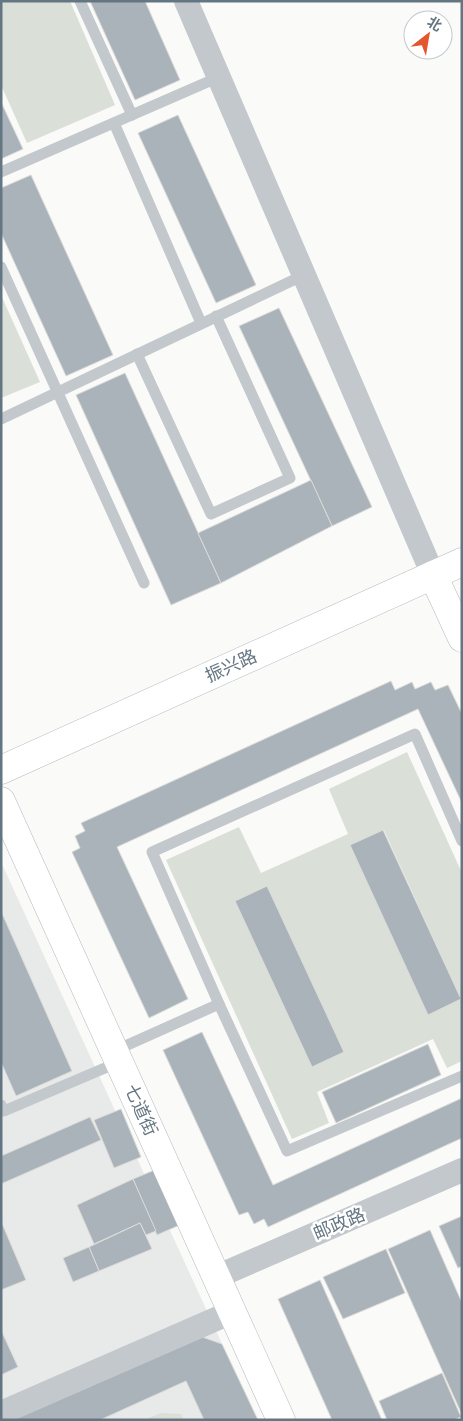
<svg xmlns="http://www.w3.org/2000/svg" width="463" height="1421" font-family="Signika,'Noto Sans SC',sans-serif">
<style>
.built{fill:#e8e9e9}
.green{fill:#dadfd7;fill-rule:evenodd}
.building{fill:#aab3b9;stroke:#dcdcda}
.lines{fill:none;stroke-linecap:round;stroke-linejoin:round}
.secondary-casing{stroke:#b3babf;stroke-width:29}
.lane{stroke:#c3c8cc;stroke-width:11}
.street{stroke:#c3c8cc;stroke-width:24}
.secondary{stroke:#fff;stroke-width:28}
.labels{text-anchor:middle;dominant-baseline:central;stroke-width:5;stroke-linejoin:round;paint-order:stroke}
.street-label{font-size:18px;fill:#657683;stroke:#fff}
</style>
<rect width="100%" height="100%" fill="#fafaf8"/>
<path class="built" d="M1 862 257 1420H1Z"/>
<g class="green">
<path d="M1 1H70L115 105 27 143 1 85Z"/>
<path d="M1 295 40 382 1 398Z"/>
<path d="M407 752 462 873V1061L447 1068 433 1039 317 1092 329 1123 292 1139 166 860 239 827 261 873 348 834 329 789ZM384 830 461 999 429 1014 350 845ZM267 887 344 1052 312 1067 235 901Z"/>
<path d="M161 1413 181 1414 184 1420H144Z"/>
</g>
<g class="building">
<path d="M90 1H145L180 80 135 100Z"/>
<path d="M1 102 23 149 1 159Z"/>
<path d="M178 115 256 285 216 303 138 133Z"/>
<path d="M31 175 113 355 66 376 1 233V188Z"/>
<path d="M279 308 372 507 332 526 239 326Z"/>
<path d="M125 373 221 583 171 605 76 395Z"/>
<path d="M311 480 332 526 221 583 198 533Z"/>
<path d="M391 681 395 690 412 682 415 689 431 682 435 690 448 685 462 714V803L418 709 117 847 188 999 149 1018 72 852 80 848 75 836 85 831 81 823Z"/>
<path d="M383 830 461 999 428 1015 350 845Z"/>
<path d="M267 886 344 1052 312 1067 235 901Z"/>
<path d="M1 911 72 1071 16 1096 1 1062Z"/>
<path d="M202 1032 273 1185 462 1098V1138L268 1227 264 1219 254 1224 248 1212 239 1215 163 1050Z"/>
<path d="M428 1044 441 1075 336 1123 322 1092Z"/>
<path d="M121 1109 141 1157 114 1168 94 1120Z"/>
<path d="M90 1117 101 1140 1 1184V1156Z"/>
<path d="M157 1169 182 1224 157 1235 133 1179Z"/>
<path d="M133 1179 156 1231 146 1235 140 1223 94 1244 77 1205Z"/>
<path d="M462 1216V1266L458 1268 439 1226Z"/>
<path d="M1 1221 26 1280 1 1290Z"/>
<path d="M140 1223 152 1249 99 1271 89 1247Z"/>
<path d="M430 1230 462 1303V1415L388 1249Z"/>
<path d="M89 1247 99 1271 73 1282 63 1258Z"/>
<path d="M386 1249 405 1293 343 1319 323 1277Z"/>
<path d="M320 1280 382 1420H332L278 1299Z"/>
<path d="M1 1330 18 1367 1 1375Z"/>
<path d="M194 1334 222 1344 258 1420H204L186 1381 100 1420H3Z"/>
<path d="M442 1373 461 1417 453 1420H387L379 1401Z"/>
</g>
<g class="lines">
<defs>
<g id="secondary">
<path d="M433 575 462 638"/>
<path d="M1 770 462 562"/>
<path d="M1 801 281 1420"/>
</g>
</defs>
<use href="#secondary" class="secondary-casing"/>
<g class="lane">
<path d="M80 1 132 115"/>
<path d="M114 123 201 323"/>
<path d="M1 172 219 77"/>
<path d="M1 267 144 583"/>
<path d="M137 354 211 514 290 478 216 316"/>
<path d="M1 419 304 275"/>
<path d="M462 841 415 734 152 852 219 1004 287 1151 462 1076"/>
<path d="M114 1051 219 1004"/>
<path d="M1 1105 4 1111 119 1062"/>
</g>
<g class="street">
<path d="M186 1 433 575"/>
<path d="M216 1277 462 1170"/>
<path d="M1 1413 232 1312"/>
</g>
<use href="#secondary" class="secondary"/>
</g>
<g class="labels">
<g class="street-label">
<text transform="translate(231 666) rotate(-24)">振兴路</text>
<text transform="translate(141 1110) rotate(66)">七道街</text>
<text transform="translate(339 1224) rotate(-23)">邮政路</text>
</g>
</g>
<rect width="463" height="1421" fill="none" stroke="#657683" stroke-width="5"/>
<g transform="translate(428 35) rotate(31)"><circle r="24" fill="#ffffff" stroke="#c1c8cd"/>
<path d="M0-4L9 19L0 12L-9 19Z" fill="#e4572e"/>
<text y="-8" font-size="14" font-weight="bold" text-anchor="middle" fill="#657683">北</text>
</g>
</svg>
